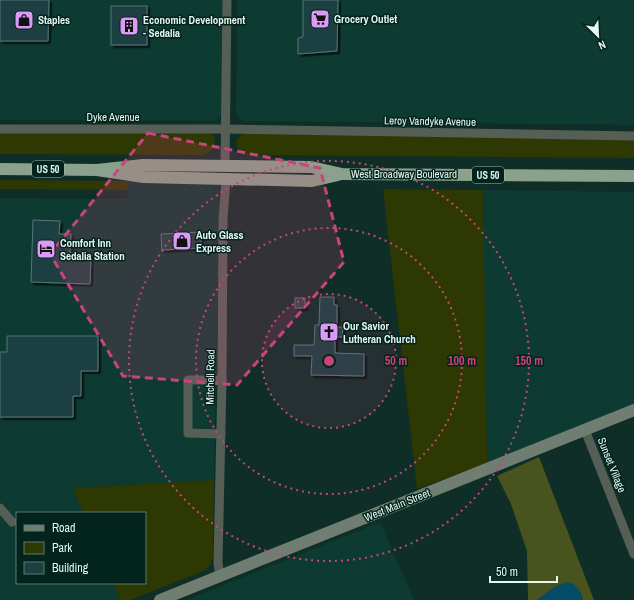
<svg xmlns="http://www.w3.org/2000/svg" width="634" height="600" font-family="'Archivo Narrow',sans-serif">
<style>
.built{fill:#0d3a31}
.green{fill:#2e3802}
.forest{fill:#48531e}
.water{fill:#054c67}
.building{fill:#1c3f42;stroke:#54777b;filter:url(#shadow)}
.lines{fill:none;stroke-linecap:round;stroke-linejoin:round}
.minor{stroke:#565f56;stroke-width:9}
.secondary{stroke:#6f7e70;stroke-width:12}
.trunk{stroke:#8ba08d;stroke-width:12}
.marked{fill:#c94579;fill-opacity:0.2;stroke:#c94579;stroke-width:3;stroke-dasharray:8 5;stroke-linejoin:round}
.ring{fill:none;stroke:#c94579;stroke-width:2;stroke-dasharray:2 4}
.labels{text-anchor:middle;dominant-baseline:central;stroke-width:3;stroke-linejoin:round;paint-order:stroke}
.shield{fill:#03241d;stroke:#a1b8b1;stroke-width:1}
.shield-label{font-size:10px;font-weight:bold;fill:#e5f7f1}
.poi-label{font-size:11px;font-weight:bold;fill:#e5f7f1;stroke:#03241d;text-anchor:start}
.street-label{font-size:11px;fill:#e5f7f1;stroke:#03241d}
.centre{fill:#c94579;stroke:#03241d;stroke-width:2}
.ring-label{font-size:12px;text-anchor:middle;font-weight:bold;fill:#c94579;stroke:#03241d;stroke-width:3;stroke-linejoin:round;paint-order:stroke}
</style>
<defs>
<filter id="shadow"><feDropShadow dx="2.5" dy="2.5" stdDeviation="0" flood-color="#0009"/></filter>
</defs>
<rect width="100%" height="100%" fill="#0e2e27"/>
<g class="built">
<path d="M0 0H223L222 114 215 121 0 120Z"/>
<path d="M237 0H634V125L244 121 237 116 236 109Z"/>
<path d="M129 181 210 182 218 185 220 192 214 480 73 488 83 513H17V583H113L120 600H0V198L127 199Z"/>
<path d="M483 190 634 192V404L487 463Z"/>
<path d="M380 522 414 600H186Z"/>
</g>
<g class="green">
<path d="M0 131 212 133C219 144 214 151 203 155L0 154Z"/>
<path d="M251 133 634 137V158L247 155 237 149 236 141 242 134Z"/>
<path d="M0 180 129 181 128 190 0 189Z"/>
<path d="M383 189 483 190 487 463 417 489Z"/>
<path d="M214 480 213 557 210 565 204 571 130 600H120L113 583H145V513H83L73 488Z"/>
</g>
<path class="forest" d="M539 457 594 600H583L580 592 556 586 537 600H528L527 551 511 504 497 476Z"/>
<path class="water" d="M566 582 574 584 580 592 583 600H537L556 586Z"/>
<g class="building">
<path d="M0 0H49L48 41H0Z"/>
<path d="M303 0H338L337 51 298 54V38L303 37Z"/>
<rect x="111" y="6" width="36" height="39"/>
<path d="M33 220 60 221 59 234H71L70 253 91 254 90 284 31 282Z"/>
<path d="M201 232V248L162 250 161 234Z"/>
<path d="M320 297H334V305H337V327H343L342 337H335V353L364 354V376L311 375 312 356H294V345H314L315 325H319Z"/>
<rect x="295" y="298" width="10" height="10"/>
<path d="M7 336H98V371H81V396H73V417H0V352H7Z"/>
</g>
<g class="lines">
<g class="minor">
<path d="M0 129H226L634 136"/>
<path d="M225 166 227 0"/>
<path d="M585 430 634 554"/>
<path d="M221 434 188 433V380H222"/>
<path d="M0 508 12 522"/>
<path d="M220 576 218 563 222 380 223 220 226 179"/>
</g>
<path class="secondary" d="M160 600 634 410"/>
<g class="trunk">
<path d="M0 169 97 170 144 177 312 181 338 175"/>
<path d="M97 170 143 165 311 167 342 174 634 176"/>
</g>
</g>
<path class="marked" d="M148 133 320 168 344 262 237 385 123 376 50 254Z"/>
<circle cx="329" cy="361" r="67" fill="#c94579" fill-opacity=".12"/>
<g class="ring">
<circle cx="329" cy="361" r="67"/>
<circle cx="329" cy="361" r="133"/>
<circle cx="329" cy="361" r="200"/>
</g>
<defs>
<symbol id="supermarket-square" viewBox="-11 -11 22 22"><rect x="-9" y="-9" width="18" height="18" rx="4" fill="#da9af6" stroke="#03241d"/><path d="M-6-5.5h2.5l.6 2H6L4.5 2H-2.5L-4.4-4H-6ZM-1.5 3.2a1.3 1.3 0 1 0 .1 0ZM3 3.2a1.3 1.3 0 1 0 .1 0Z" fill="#111"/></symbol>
<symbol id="shop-square" viewBox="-11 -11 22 22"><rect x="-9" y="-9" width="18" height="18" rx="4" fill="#da9af6" stroke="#03241d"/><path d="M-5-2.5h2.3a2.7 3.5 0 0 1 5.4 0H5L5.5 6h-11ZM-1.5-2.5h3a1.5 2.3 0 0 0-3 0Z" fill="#111"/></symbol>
<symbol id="building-square" viewBox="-11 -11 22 22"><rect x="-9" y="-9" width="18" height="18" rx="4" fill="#da9af6" stroke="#03241d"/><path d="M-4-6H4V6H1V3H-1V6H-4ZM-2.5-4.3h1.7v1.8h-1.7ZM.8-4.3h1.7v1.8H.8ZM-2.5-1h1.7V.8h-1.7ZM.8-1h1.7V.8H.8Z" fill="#111"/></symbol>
<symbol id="hotel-square" viewBox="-11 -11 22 22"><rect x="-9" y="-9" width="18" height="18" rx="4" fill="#da9af6" stroke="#03241d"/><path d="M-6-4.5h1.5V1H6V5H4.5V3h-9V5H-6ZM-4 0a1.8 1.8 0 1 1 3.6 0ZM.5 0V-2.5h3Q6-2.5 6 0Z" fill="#111"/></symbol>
<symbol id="church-square" viewBox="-11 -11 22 22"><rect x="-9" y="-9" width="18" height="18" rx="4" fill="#da9af6" stroke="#03241d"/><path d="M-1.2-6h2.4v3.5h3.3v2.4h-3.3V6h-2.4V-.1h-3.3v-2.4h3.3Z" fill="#111"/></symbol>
</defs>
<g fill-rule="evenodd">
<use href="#supermarket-square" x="309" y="8" width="22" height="22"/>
<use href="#shop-square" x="13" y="9" width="22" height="22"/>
<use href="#building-square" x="118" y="15" width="22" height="22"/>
<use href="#shop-square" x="171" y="230" width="22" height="22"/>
<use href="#hotel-square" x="35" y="238" width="22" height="22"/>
<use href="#church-square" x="318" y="321" width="22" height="22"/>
</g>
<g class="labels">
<g class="shield">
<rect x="32" y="161" width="32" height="16" rx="3"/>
<rect x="472" y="167" width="32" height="16" rx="3"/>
</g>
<g class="shield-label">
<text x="48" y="169">US 50</text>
<text x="488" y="175">US 50</text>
</g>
<g class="poi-label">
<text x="334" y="19">Grocery Outlet</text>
<text x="38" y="20">Staples</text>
<text x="143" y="20">Economic Development<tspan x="143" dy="13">- Sedalia</tspan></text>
<text x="196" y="235">Auto Glass<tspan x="196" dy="13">Express</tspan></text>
<text x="60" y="243">Comfort Inn<tspan x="60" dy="13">Sedalia Station</tspan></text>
<text x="343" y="326">Our Savior<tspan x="343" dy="13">Lutheran Church</tspan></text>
</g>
<g class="street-label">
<text x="113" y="117">Dyke Avenue</text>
<text transform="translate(430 121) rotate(1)">Leroy Vandyke Avenue</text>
<text x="404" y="174">West Broadway Boulevard</text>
<text transform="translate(210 377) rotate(-89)">Mitchell Road</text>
<text transform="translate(612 465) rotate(68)">Sunset Village</text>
<text transform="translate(397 505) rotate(-22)">West Main Street</text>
</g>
</g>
<circle cx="329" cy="361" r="6" class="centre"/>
<g class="ring-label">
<text x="396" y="365">50 m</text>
<text x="462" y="365">100 m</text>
<text x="529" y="365">150 m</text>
</g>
<rect x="16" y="512" width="130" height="72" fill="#03241d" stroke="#5d7872"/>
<rect x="24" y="525" width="20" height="6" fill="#6f7e70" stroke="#5d7872"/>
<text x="52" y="532" font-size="12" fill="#e5f7f1">Road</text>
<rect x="24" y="542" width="20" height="12" fill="#2e3802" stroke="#5d7872"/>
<text x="52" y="552" font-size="12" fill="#e5f7f1">Park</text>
<rect x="24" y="562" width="20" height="12" fill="#1c3f42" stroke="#5d7872"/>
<text x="52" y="572" font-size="12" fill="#e5f7f1">Building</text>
<g transform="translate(598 36) rotate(156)" stroke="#03241d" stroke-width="3" paint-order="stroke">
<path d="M0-3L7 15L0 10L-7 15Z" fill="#e5f7f1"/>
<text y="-6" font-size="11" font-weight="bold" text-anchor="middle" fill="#e5f7f1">N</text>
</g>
<path d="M490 576v6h67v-6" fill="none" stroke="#e5f7f1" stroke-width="2"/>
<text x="496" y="576" font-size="12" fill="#e5f7f1" stroke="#03241d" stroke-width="3" paint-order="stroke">50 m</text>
</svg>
